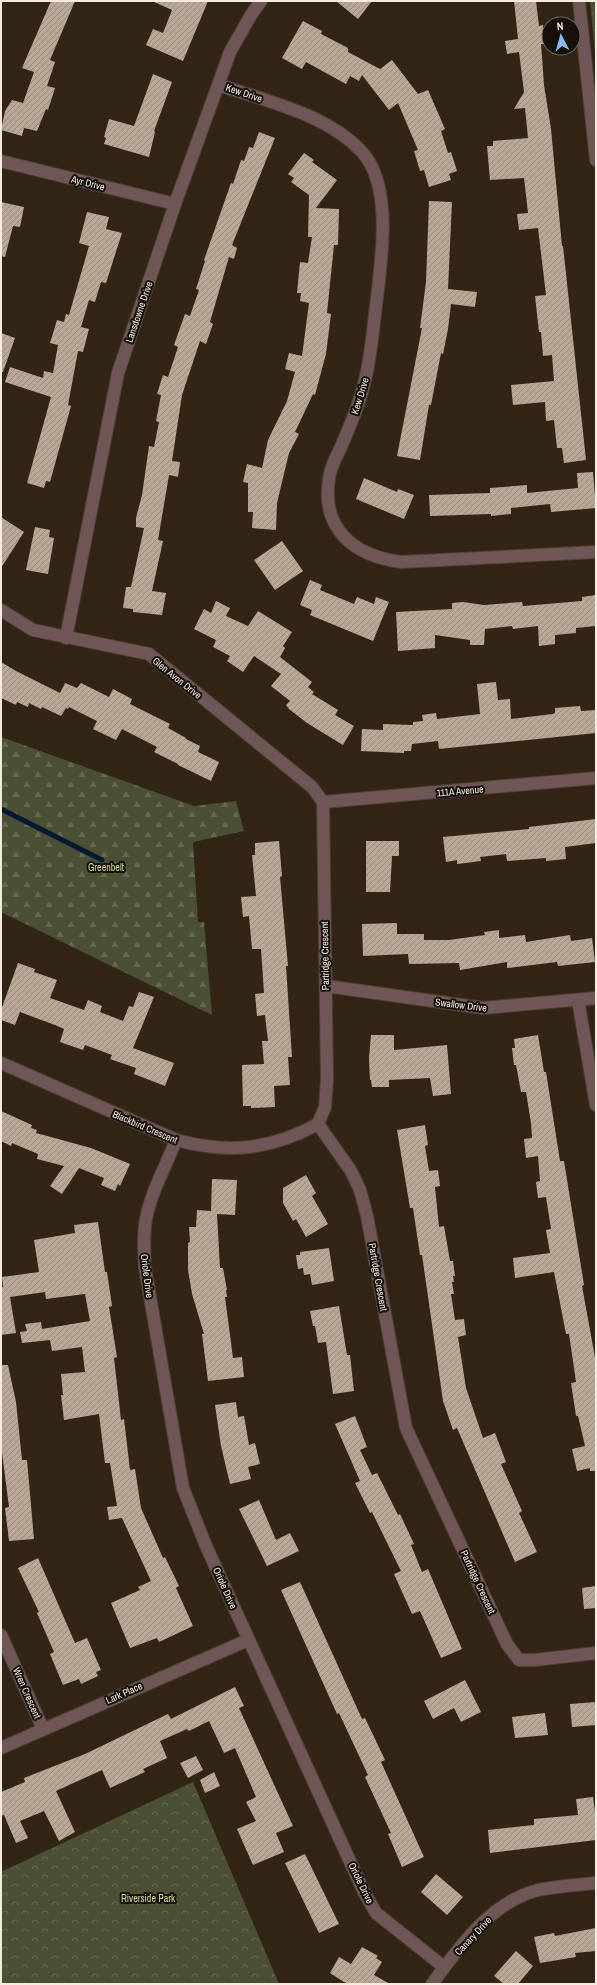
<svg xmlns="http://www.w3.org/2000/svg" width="597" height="1985" font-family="'Archivo Narrow',sans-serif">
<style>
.forest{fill:url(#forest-firs)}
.park{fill:url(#park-crowns)}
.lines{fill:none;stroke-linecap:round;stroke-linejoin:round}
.stream{stroke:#011a31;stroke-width:5}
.building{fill:url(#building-hatch)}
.minor-casing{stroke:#4d4132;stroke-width:14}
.minor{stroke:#6f5757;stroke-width:12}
.labels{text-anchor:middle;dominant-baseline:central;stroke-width:4;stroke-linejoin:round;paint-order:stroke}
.street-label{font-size:10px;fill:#f4ebe1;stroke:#151009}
.park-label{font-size:10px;fill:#d0dd91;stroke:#151009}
</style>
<defs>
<pattern id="forest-firs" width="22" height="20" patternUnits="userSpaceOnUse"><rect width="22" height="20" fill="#4b5035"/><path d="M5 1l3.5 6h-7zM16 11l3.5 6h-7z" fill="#666952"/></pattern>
<pattern id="park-crowns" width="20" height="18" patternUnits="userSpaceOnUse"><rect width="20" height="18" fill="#4b5035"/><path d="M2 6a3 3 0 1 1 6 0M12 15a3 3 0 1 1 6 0" fill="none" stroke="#666952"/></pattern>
<pattern id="building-hatch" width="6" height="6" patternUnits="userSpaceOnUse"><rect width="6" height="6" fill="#b9a895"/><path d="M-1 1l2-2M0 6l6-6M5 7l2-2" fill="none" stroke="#978b7d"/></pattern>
</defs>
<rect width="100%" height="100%" fill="#322516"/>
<path class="forest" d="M1 737 194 806 236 801 244 831 193 842 198 922H204L212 1015 1 912Z"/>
<g class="park">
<path d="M590 1H596V62Z"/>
<path d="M193 1782 279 1984H1V1872Z"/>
</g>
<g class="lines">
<path class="stream" d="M1 809 102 860"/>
</g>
<g class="building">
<path d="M51 1H75L50 60 55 62 47 86 55 88 48 110 46 109 37 131 24 128 22 136 1 130 5 111 12 100 23 103 34 72 22 68Z"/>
<path d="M152 1H208L183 61 146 45 153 29 163 33 172 10Z"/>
<path d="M336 1H372L358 19Z"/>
<path d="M514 1H536L539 26 543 25 545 44H541L544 85 551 129 562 246H563L586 460 564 463 562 448H557L554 420 546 421 545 402 513 405 511 385 554 381 552 355 543 356 541 332H539L535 296 546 295 538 228 519 230 517 214 528 213 524 178 490 180 487 146H493V141L528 138 525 108 514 109 524 92 519 52 507 54 505 41 518 39Z"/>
<path d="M303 21 322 31 321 34 348 48V52L380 69 392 60 418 94 428 90 445 129 441 131 448 153 451 152 457 171 449 174 451 180 429 187 424 170 420 171 414 151 418 150 398 103 389 110 362 75 359 81 350 76 346 84 306 62 302 69 282 58Z"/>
<path d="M153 74 172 82 154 131 155 132 149 157 104 144 106 138 104 137 109 119 134 126Z"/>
<path d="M259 132 275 138 232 245 237 248 234 259 229 257 210 322 213 324 206 344 200 341 182 395 172 461 180 462 178 477 169 475 158 540 163 541 152 591 166 593 162 615 133 612V609L123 608 126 587H131L144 528 136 527V518L142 495 149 446 154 447 159 422 156 421 161 395 157 394 163 375 168 377 178 347 174 345 185 314 190 316 199 290 196 289 205 261 204 260 231 183 233 184 241 160 244 161 249 147 253 148Z"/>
<path d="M304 153 314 160 312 162 337 180 316 208 339 209 338 245H334L327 313 331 314 326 354 315 395 313 394 295 432 299 434 289 453 277 503 276 530 252 528 253 512H248V483L243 482 247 464 262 468 268 440 287 401 295 372 285 369 289 353 302 356 309 303 300 301 301 293H297L300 262 308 263 312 237H308L309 195 291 182 294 178 288 174Z"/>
<path d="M429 201 452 202 448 289 477 292 475 307 451 304 448 329 443 354 441 353 431 405H429L420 460 397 456 422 328H420L426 282Z"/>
<path d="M1 202 24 207 20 227 13 226 5 257 1 256Z"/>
<path d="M87 212 109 217 106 229 122 233 106 283 101 282 95 302 89 300 81 327 89 329 83 352 78 351 68 405 71 406 50 482 46 481 44 488 27 483 51 397 5 382 10 367 43 378 44 371 53 373 58 345 50 343 57 320 64 322 66 314 69 315 89 246 79 243Z"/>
<path d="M1 333 15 338 3 372H1Z"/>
<path d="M593 472 596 508 551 512 550 504 511 508V514L491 516V514L430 516 429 495 490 493V488L527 485V493L578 488 577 473Z"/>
<path d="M364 478 397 492 398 489 414 495 404 519 356 499Z"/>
<path d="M1 517 24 532 1 568Z"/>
<path d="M35 527 50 530 49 537 54 538 48 574 26 570Z"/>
<path d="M282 541 303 571 275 590 254 560Z"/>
<path d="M310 580 322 585 320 590 354 604 357 597 374 604 376 597 389 602 373 641 310 615 312 610 300 605Z"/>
<path d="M596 595V626L576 628V633L555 635V644L539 646 538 626 513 629 512 626 485 629 484 645H470V640L435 635V648L398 651 396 612 452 609V603L463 602 484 605 522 602 523 606 582 601V597Z"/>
<path d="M216 601 230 608 226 616 248 626 258 611 292 632 283 646 285 648 280 657 312 682 308 687 314 692 312 694 338 710 335 715 354 726 343 745 307 723 289 709 286 705 290 701 271 686 281 674 254 656 243 672 227 661 230 656 213 647 216 640 194 629 204 609 211 613Z"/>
<path d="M1 662 16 671 60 693 65 683 77 688 81 683 109 697 113 689 132 699 130 704 170 724 168 728 186 738V739L200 746 198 752 219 762 211 781 178 765V764L154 752 157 747 122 729 116 740 93 729 97 721 69 707 68 709 66 708 61 716 42 707 41 709 29 703 28 707 17 702 16 705 1 698Z"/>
<path d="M496 682 498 700 510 699 511 719 553 714 555 713V708L580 706 581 711 596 710V733L439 749 438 741 412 744 411 751H404V753L361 751 362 729 383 730V724L413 725V722L423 721 422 715 436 713 437 719 480 714 477 684Z"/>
<path d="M596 819V843L565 847 566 859 546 861V858L507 861 506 854 480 857 481 861 457 864V860L446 862 443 837 529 829V827Z"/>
<path d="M279 841 282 876 280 877 288 966H286L292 1057H288L290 1085 274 1086 275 1107 251 1108V1106H243L242 1065 264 1064 262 1041H268L265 1015 257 1016 255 994 264 993 261 949H252L249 916 243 917 241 897 256 896 252 855H255V843Z"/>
<path d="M366 841H399V856H392L390 892H366Z"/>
<path d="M397 923V934H424V940H449L485 935 484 932 499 930V938L525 935 526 942 570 935 571 941 592 938 595 962 558 966 557 962 507 968V962L460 970 459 963 409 964 408 954 363 956 362 924Z"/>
<path d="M18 963 35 969 34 972 57 980 50 998 84 1010 88 1000 102 1006 100 1012 123 1021 129 1006 133 1007 139 992 154 997 133 1048 174 1063 165 1086 134 1074 136 1068 110 1059 112 1055 85 1045 83 1050 60 1042 64 1029 55 1025 20 1012 15 1025 1 1020V1010Z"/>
<path d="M371 1035H394V1050L447 1045 451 1094 433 1096 430 1078 389 1080V1087H372L371 1080H370L369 1058Z"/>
<path d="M538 1035 544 1072H546L560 1161H564L584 1285 582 1286 596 1363V1471H590V1468L577 1471 572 1449 585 1446 578 1416H576L571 1383 576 1382 569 1334H566L554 1272 515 1278 513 1258 550 1253 546 1230 551 1229 546 1197 538 1198 536 1182 540 1181 538 1156 526 1158 524 1139 532 1138 531 1123 526 1092H521L516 1065H514L512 1048H515L514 1039Z"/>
<path d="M1 1111 32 1125 31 1128 37 1130 36 1133 91 1148 130 1164 120 1186 118 1184 115 1191 101 1185 104 1178 79 1168 62 1194 50 1186 64 1166 37 1159 38 1154 12 1143 11 1146 1 1141Z"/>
<path d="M425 1125 428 1145 425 1146 429 1171 438 1170 440 1186 435 1187 439 1227 444 1226 450 1261H453L455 1276H453L454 1282H452L454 1294H451L455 1320 464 1319 466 1335 458 1337 466 1388 483 1438 495 1433 506 1462 501 1464 522 1511 519 1513 537 1552 515 1562 457 1428 453 1430 443 1401 422 1255H420L413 1208H410L397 1130Z"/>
<path d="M306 1175 316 1193 312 1196 328 1224 306 1237 296 1219 293 1221 283 1203V1188Z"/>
<path d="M212 1179 237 1180 235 1215 217 1214 220 1268H223L227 1290H226L227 1297H225L233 1358 242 1357 244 1377 208 1381 202 1334H204L192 1294 188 1270V1243L190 1242 189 1227H196L197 1210 211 1211Z"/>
<path d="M98 1222 105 1272H107L112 1306 109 1307 117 1357 114 1358 121 1420 124 1419 130 1470 135 1469 141 1508 163 1558 165 1557 179 1586 176 1588 193 1626 159 1642 157 1638 130 1648 111 1603 140 1590 138 1587 151 1581 122 1518 109 1520 107 1507 117 1506 110 1463H105L99 1414 64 1420 61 1395H63L61 1374 85 1372 82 1347 52 1351 50 1340 22 1343 20 1332 27 1331 25 1324 41 1322 42 1329 90 1321 85 1294 46 1299 45 1292 10 1297 16 1333 1 1335V1287H3L2 1277 39 1272 34 1240 75 1233 74 1225Z"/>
<path d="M329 1248 334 1281 312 1285 310 1274 304 1275 303 1268 298 1269 296 1255H300V1252Z"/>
<path d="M339 1306 347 1355H350L354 1391 333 1394 326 1342 318 1343 315 1326H313L310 1311Z"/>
<path d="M1 1365H8L16 1402 22 1460H27L34 1539 9 1541 5 1508 9 1507 1 1445Z"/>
<path d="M236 1402 238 1417 244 1416 249 1445 255 1443 260 1464 248 1467 251 1479 230 1484 221 1446 215 1405Z"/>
<path d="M355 1416 367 1447 360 1450 372 1475 377 1473 398 1515 400 1514 414 1544 411 1545 422 1572 428 1569 462 1649 441 1658 420 1611 412 1614 394 1574 401 1571 372 1512 370 1513 355 1483 360 1481 335 1424Z"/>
<path d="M259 1500 276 1540 290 1533 299 1551 267 1566 239 1509Z"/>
<path d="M38 1558 75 1643 87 1638 101 1670 96 1672 98 1676 81 1684 79 1679 63 1685 50 1654 54 1652 37 1613 39 1612 18 1568Z"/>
<path d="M300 1582 362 1719 365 1718 385 1760 381 1762 424 1857 402 1867 388 1834 391 1833 365 1777 368 1775 339 1713 337 1714 281 1590Z"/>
<path d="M596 1586V1608L584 1609 582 1588Z"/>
<path d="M465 1680 481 1712 461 1722 454 1708 433 1719 424 1701Z"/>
<path d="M235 1687 244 1706 239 1708 293 1826 276 1833 284 1852 253 1865 237 1829 256 1821 246 1802 256 1797 235 1748 224 1753 209 1721 189 1731 187 1729 160 1741 167 1758 143 1769 145 1772 110 1788 102 1770 56 1791 75 1832 59 1841 44 1811 20 1821 28 1838 16 1843 4 1815 1 1816V1792L25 1782 24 1778 85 1754 168 1714 171 1719Z"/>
<path d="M596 1702V1725L572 1727 570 1704Z"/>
<path d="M545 1713 548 1735 515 1738 512 1717Z"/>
<path d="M196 1756 203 1770 188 1778 180 1763Z"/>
<path d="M214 1772 220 1786 205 1793 200 1780Z"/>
<path d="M593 1797 596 1819V1840L490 1853 488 1830 534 1825V1819L578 1815 576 1799Z"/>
<path d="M305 1854 339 1924 319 1933 285 1863Z"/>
<path d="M436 1874 463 1897 447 1915 421 1892Z"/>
<path d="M596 1928V1951L575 1953 576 1957 540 1963 534 1937 554 1933 555 1936Z"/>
<path d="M362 1947 378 1956 376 1958 382 1962 374 1975 390 1984H347L330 1973 339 1957 351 1964Z"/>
<path d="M516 1951 533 1966 518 1984H504L494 1976Z"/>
</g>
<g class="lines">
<defs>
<g id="minor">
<path d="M579 1 596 160"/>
<path d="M219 85C266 101 327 114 362 152 395 188 380 269 375 314 372 339 370 364 363 388 358 408 349 428 341 447 336 457 330 468 329 479 321 529 354 556 401 562L596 552"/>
<path d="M1 161 175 204"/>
<path d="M1 610 33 630 149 654 312 787 323 802"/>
<path d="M66 638 118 373 175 204 230 52 251 15 261 1"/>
<path d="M323 802 596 778"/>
<path d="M326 986 483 1008 596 998"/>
<path d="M578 1000 596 1105"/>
<path d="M1 1063 176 1140C229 1154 270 1150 318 1124"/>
<path d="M318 1124 351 1171 360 1190 367 1216 406 1428 507 1644 519 1660H535L596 1653"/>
<path d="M318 1124 325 1107 327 1080 323 802"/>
<path d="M176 1140C166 1166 151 1192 146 1219 143 1235 144 1251 145 1268L183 1488 206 1546 364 1892 376 1913 444 1967"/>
<path d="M1 1635 43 1729"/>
<path d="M1 1748 248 1640"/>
<path d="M432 1984C459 1947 491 1902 538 1890 557 1886 577 1885 596 1883"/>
</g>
</defs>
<use href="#minor" class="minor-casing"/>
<use href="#minor" class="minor"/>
</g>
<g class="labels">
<g class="street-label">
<text transform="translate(244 93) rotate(19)">Kew Drive</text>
<text transform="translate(88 183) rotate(14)">Ayr Drive</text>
<text transform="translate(139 312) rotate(-71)">Lansdowne Drive</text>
<text transform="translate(360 396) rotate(-73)">Kew Drive</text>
<text transform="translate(177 678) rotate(39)">Glen Avon Drive</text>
<text transform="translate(460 791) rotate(-5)">111A Avenue</text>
<text transform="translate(325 956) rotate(-91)">Partridge Crescent</text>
<text transform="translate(461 1005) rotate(7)">Swallow Drive</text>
<text transform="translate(145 1127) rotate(23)">Blackbird Crescent</text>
<text transform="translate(147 1276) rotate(83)">Oriole Drive</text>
<text transform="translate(378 1277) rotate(80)">Partridge Crescent</text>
<text transform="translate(478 1582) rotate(65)">Partridge Crescent</text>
<text transform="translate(225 1588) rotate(66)">Oriole Drive</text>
<text transform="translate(27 1693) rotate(66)">Wren Crescent</text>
<text transform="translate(124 1693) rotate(-24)">Lark Place</text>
<text transform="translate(361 1883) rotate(64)">Oriole Drive</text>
<text transform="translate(473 1936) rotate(-47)">Canary Drive</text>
</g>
<g class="park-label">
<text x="106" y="867">Greenbelt</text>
<text x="148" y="1898">Riverside Park</text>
</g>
</g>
<rect width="597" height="1985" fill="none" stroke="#f4ebe1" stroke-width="4"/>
<g transform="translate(561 36) rotate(354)"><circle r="19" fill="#151009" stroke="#6e685f"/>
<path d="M0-3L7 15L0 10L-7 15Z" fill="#88bafc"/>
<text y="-6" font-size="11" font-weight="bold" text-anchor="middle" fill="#f4ebe1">N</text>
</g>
</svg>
